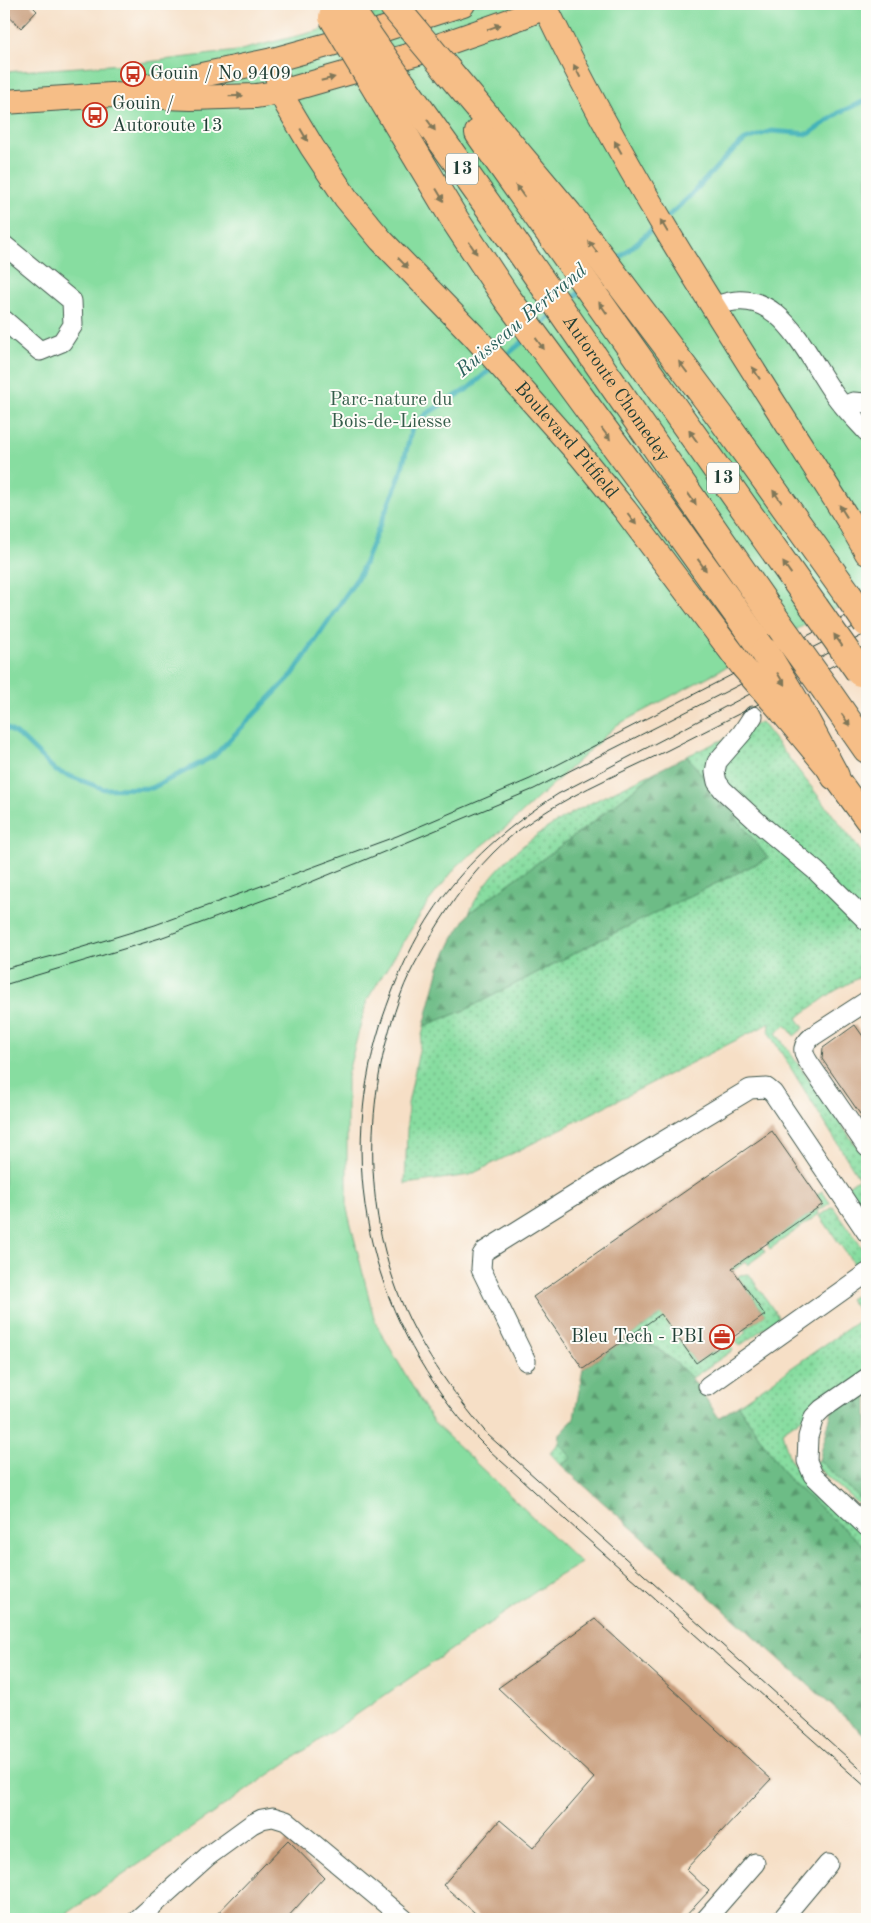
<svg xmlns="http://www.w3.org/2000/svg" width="871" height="1923" font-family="'Old Standard TT',serif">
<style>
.grass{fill:url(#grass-dots);stroke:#538d6a}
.forest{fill:url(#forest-firs);stroke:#467c5d}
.green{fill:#87dda0;stroke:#538d6a}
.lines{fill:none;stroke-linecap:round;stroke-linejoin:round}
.stream{stroke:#42b2b9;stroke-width:5}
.building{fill:#c89d7c}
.minor-casing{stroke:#3f554a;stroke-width:21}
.major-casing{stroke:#3f554a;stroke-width:26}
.highway-casing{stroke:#3f554a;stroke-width:30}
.minor{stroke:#fff;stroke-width:19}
.major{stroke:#f6be87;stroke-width:24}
.highway{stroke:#f6be87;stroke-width:28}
.tram{stroke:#1f3d34;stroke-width:1}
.major-bridge-casing{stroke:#3f554a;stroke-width:26;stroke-linecap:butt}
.highway-bridge-casing{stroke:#3f554a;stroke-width:30;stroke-linecap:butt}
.major-bridge{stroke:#f6be87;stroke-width:24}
.highway-bridge{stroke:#f6be87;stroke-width:28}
.oneway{fill:#807759}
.labels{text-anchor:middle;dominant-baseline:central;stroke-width:4;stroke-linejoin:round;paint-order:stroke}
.shield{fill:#fdfcf7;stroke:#62766e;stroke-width:1}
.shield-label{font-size:18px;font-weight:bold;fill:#1f3d34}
.poi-label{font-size:19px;fill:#1f3d34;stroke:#fdfcf7;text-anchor:start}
.street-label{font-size:19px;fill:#1f3d34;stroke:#fdfcf7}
.park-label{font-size:19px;fill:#345d4a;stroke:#fdfcf7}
.water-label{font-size:20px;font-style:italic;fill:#2a605c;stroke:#fdfcf7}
</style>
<defs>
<pattern id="grass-dots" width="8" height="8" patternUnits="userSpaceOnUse" patternTransform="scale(1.25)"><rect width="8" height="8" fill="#87dda0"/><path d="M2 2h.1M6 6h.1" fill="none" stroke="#6eb483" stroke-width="1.8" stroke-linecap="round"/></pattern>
<pattern id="forest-firs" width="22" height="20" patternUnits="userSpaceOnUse" patternTransform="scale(1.25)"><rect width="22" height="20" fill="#6dbc86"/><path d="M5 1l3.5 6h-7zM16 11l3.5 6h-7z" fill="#599a6e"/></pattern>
</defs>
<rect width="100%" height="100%" fill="#fdfcf7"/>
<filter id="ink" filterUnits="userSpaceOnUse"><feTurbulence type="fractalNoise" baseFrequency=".02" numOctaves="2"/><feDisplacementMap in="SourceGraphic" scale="10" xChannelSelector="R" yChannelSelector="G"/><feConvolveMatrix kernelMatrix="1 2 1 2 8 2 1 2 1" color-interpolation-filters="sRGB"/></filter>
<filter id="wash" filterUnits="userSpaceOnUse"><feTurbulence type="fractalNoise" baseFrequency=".0096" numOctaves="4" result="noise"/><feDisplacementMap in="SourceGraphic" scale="20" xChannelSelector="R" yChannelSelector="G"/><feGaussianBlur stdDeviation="1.12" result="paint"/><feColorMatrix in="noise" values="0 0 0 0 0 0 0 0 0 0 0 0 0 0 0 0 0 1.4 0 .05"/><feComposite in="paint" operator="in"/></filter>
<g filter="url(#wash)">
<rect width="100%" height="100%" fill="#f6dfc6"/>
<g class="grass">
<path d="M761 722 867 859V973L833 992 797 1018 804 1028 794 1036 786 1025 776 1033 867 1161V1205L865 1210 848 1186 859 1178 769 1033 770 1023 470 1175 405 1184 408 1104 424 1026 465 1010 598 941 768 858 687 756Z"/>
<path d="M657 771 589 825 469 913C503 838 587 805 657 771Z"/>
<path d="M822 1191 830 1203 818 1211 819 1214 770 1249 767 1244 823 1205 817 1195Z"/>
<path d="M833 1207 866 1253 864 1262 856 1267 820 1216Z"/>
<path d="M762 1247 765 1252 747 1265 745 1262 712 1285 710 1283Z"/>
<path d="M749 1274 779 1318 739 1346 736 1340 747 1332 745 1329 765 1315 743 1283 721 1298 717 1292 740 1275Z"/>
<path d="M867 1287V1372L782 1432 789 1457 799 1473 867 1534V1549L789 1480 738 1405 863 1318 849 1299Z"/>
<path d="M683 1300 695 1316 673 1332 696 1363 713 1351 715 1353 728 1344 733 1350 692 1378C676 1364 652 1339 630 1336Z"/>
<path d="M559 1443 572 1458 561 1465 550 1453Z"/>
<path d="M819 1460 867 1505V1512L813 1464Z"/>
</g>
<g class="forest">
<path d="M687 756 768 858 598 941 465 1010 424 1026 439 968 453 939 469 913 589 825 657 771Z"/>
<path d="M630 1336C648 1339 682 1365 693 1380 702 1392 710 1405 719 1418L738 1405 789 1480 867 1549V1737L561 1465 572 1458 559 1443 560 1434 574 1418 583 1369Z"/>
<path d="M867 1386V1505L819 1460 832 1411Z"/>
</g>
<path class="green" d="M407 4H867V592L617 725 510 824 458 865 429 901 367 1000 347 1076V1209L375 1322 433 1422 581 1563 557 1577 59 1919H4V72L139 63 237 51 317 31Z"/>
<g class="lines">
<g class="stream">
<path d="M666 218 688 198 729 154 745 140 771 131 809 134 840 112 867 100"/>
<path d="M615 262 657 225"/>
<path d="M567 303 582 290"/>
<path d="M539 327 553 315"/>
<path d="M503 358 527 338"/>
<path d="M4 726 22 738 56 771 104 789 152 788 214 756 293 674 360 574 400 476 412 428 426 414 469 388 493 367"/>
</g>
</g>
<g id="blocks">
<g class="building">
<path d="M4 4H30L37 11 21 28 4 10Z"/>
<path d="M855 1025 867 1042V1124L822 1059 823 1048Z"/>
<path d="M772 1131 823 1204 732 1268 765 1315 696 1363 661 1314 583 1369 533 1297Z"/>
<path d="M595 1619 771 1779 686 1869 709 1891 683 1919H482L443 1885 500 1820 533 1848 594 1778 498 1688Z"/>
<path d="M288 1840 324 1877 286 1919H212Z"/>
</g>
</g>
</g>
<g filter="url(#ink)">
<use href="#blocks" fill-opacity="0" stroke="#3f554a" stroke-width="1"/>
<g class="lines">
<defs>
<g id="minor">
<path d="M4 245 72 301 73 325 62 342 40 351 4 320"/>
<path d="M714 307C778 279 804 352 834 394 844 408 856 420 867 432"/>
<path d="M844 406 853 402 867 403"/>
<path d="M753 716 742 733 717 762 715 772 717 782 723 790 761 825 816 871 867 921"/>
<path d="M867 1001 813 1036C802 1045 801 1051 809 1063L867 1147"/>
<path d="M526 1361 481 1269 482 1255 485 1251 602 1178 750 1089 767 1088 773 1093 867 1233"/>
<path d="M867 1378 822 1409 814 1417 808 1437 807 1461 813 1475 867 1527"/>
<path d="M708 1386 867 1273"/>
<path d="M138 1919 208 1856 252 1824 262 1819 273 1817 286 1821 404 1919"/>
<path d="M706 1919 755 1863"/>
<path d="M782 1919 828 1864"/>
</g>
<g id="major">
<path d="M544 4C630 185 742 352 849 521L867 553"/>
<path id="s1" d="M273 60 281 92 287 105 312 147 346 198 381 240 475 337 580 455 625 510 743 667"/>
<path d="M140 88 273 60 378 31 463 4"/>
<path d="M4 102 111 95 191 98 256 96 281 92 418 53 521 17 545 7"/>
<path d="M782 712 835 776 867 820"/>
</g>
<g id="highway">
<path d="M448 71 568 214 723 420 846 592"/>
<path id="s2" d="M403 86 521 252 780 626"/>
<path d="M379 93 455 220 506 297 665 513 765 652"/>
<path d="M479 133 815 608"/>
<path d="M826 690 867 749"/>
<path d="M797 705 835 776"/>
</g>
</defs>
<use href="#minor" class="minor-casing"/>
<use href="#major" class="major-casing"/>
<use href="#highway" class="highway-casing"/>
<use href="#minor" class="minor"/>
<use href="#major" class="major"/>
<use href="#highway" class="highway"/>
<g class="tram">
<path d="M867 633 558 794C463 855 415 918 380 1026 334 1174 374 1326 478 1439 491 1453 506 1465 520 1478 556 1512 593 1544 629 1576 709 1647 788 1718 867 1788"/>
<path d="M867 648C800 683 733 717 666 751 615 776 560 798 515 833 484 858 460 890 439 923 425 946 410 969 401 994 366 1088 362 1196 397 1290 417 1345 451 1390 488 1435L867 1775"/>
<path d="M4 969 60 954 155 925 397 836 530 779 867 605"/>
<path d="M4 985 160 938 299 887 367 859 534 789 867 620"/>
</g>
<defs>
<path id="major-bridge" d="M743 667 782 712"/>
<g id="highway-bridge">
<path d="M392 4 448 71"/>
<path d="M351 11 403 86"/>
<path d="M333 17 379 93"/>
<path d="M846 592 867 623"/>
<path d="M815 608 860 672"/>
<path d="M780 626 826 690"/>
<path d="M765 652 797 705"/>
</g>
</defs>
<use href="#major-bridge" class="major-bridge-casing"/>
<use href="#highway-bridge" class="highway-bridge-casing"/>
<use href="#major-bridge" class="major-bridge"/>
<use href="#highway-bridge" class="highway-bridge"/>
</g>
<defs><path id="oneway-solid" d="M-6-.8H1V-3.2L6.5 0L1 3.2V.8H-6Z" transform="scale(1.25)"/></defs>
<g class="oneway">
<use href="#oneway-solid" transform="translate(494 27) rotate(-20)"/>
<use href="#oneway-solid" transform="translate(577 71) rotate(-117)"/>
<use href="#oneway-solid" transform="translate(328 79) rotate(-14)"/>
<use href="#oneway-solid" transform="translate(236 96) rotate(-2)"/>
<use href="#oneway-solid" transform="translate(431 125) rotate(54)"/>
<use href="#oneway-solid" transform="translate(304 135) rotate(60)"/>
<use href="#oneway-solid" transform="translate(618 147) rotate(-119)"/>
<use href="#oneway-solid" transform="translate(520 191) rotate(-125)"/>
<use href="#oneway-solid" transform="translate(440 195) rotate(59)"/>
<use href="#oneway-solid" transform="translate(664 226) rotate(-121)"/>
<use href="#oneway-solid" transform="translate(593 247) rotate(-127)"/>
<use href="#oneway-solid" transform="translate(473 248) rotate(57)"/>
<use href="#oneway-solid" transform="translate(403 263) rotate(46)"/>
<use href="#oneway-solid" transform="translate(603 308) rotate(-125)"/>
<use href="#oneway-solid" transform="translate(540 344) rotate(54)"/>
<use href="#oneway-solid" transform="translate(683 367) rotate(-127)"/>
<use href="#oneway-solid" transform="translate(756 373) rotate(-122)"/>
<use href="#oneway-solid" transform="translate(606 434) rotate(53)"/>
<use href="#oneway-solid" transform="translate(693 436) rotate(-125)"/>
<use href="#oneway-solid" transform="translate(777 496) rotate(-126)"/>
<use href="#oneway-solid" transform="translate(692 499) rotate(55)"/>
<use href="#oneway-solid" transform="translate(843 511) rotate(-122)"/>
<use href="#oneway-solid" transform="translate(632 519) rotate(53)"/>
<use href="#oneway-solid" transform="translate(702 565) rotate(54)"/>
<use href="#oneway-solid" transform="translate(787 568) rotate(-125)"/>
<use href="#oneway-solid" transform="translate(838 640) rotate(-125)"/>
<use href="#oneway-solid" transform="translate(781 679) rotate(59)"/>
<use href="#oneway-solid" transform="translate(846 720) rotate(55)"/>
</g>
</g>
<defs>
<symbol id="bus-ring" viewBox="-11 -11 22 22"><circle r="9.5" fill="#fdfcf7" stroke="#c8321e" stroke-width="1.5"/><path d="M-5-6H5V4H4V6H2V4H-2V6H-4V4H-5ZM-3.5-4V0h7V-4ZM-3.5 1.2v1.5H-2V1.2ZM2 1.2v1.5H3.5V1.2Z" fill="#c8321e"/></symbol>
<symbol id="office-ring" viewBox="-11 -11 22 22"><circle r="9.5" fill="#fdfcf7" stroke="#c8321e" stroke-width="1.5"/><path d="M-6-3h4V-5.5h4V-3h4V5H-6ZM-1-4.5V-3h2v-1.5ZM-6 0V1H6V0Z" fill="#c8321e"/></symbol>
</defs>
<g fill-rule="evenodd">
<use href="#bus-ring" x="119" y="60" width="28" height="28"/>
<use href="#bus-ring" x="81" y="101" width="28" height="28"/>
<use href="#office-ring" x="708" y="1323" width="28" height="28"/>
</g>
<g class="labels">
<g class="shield">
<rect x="446" y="153.5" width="32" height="31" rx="4"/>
<rect x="707" y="462.5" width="32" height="31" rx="4"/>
</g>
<g class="shield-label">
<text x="462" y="169">13</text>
<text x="723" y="478">13</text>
</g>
<g class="poi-label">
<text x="150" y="74">Gouin / No 9409</text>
<text x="112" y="104">Gouin /<tspan x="112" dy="22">Autoroute 13</tspan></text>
<text x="704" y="1337" text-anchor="end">Bleu Tech - PBI</text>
</g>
<g class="street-label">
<text stroke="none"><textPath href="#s2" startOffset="370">Autoroute Chomedey</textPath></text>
<text stroke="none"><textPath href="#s1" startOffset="485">Boulevard Pitfield</textPath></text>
</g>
<g class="park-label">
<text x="391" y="400">Parc-nature du<tspan x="391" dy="22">Bois-de-Liesse</tspan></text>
</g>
<g class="water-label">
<text transform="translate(522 321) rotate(-40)">Ruisseau Bertrand</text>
</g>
</g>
<rect width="871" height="1923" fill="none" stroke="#fdfcf7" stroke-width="20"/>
</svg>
